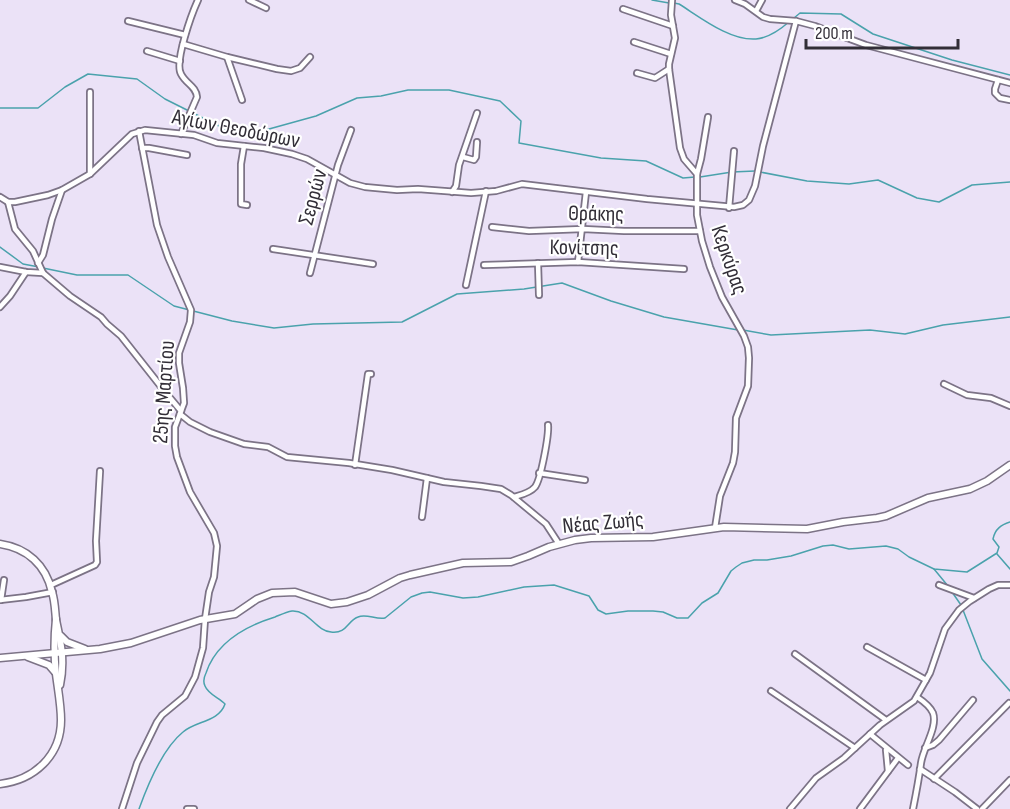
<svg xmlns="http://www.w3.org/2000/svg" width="1010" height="809" font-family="'Sofia Sans Condensed',sans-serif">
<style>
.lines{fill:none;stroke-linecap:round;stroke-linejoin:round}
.stream{stroke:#4aa2ac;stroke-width:1.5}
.minor-casing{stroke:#7c7386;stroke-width:8}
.tertiary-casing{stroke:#7c7386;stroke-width:9}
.minor{stroke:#fff;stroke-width:4.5}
.tertiary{stroke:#fff;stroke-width:6}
.labels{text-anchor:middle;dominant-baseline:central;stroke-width:4.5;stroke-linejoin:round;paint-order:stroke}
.street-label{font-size:22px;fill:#322e37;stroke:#fff}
</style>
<rect width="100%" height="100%" fill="#ebe2f7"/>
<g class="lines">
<g class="stream">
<path d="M652 0 669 3"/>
<path d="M674 3 679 4C700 17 730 41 756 39 768 38 781 29 790 21"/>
<path d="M794 18 800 13 841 14 873 34 952 60 1010 75"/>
<path d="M0 108H38L65 87 88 74 137 79 165 99 229 131 269 129 316 116 357 98 381 96 408 90H449L500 101 521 121 519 143 601 158 646 161 683 178 695 177"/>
<path d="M760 172 807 181 849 184 878 180 917 198 939 202 972 185 1010 182"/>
<path d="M700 177 732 172 755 171"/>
<path d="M0 247 23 264 39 267"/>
<path d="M43 268 77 275H128L174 306 232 321 274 328 313 324 402 322 457 294 524 289 562 283 611 301 664 317 738 330"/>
<path d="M743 330 771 335 870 330 905 334 943 325 1010 317"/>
<path d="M997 554 1010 569"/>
<path d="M934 569 948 586"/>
<path d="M952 592 961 605"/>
<path d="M963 610 982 659 1010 691"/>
<path d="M139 809C148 784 162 749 183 732 195 721 219 722 225 704 219 698 208 694 205 686 203 682 204 677 206 673 216 643 246 626 275 617 280 615 286 612 292 611 309 610 316 631 331 632 347 634 347 621 358 617 366 613 376 620 385 618L411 597 422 593 430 592 463 598 478 597 524 587 554 585 589 596 598 610 606 614 628 611H653L663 612 677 618H688L702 603 718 593 731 571 736 567 742 563 754 560H767L791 556 823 546 833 545 849 549 886 546 898 549 909 557 934 569 967 572 997 553 999 547 993 539C995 529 1001 525 1010 522"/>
</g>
<defs>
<g id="minor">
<path d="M249 0 266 8"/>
<path d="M672 0 671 15 675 38 669 64V69L680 148 684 159 697 174V215L702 241 710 267 722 297 744 336 748 347 749 358 748 386 736 418 735 452 733 463 720 496 715 528"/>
<path d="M735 0 745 4 763 17 770 19 796 21 815 26 866 45 1010 83"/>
<path d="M623 9 673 26"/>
<path d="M756 11 762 0"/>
<path d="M128 21 185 35"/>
<path d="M634 42 671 54"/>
<path d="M183 44 227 57 277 69 291 71 300 68 310 57"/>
<path d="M147 51 180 61"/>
<path d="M227 57 242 100"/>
<path d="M637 73 655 78 669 69"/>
<path d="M998 80 995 89V93L1000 98 1010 100"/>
<path d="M90 92V174"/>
<path d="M181 134 197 97C196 86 186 84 181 74 174 62 192 13 198 0"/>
<path d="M244 146 241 164V204L247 205"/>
<path d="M142 148H149L187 155"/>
<path d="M463 157 474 160 476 157 477 142"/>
<path d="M697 174 701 159 708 117"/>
<path d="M452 192 456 186 459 165 477 113"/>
<path d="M0 197 8 202H15L48 195 62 190 90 174 132 134 145 130 194 135 217 143 264 148 292 154 307 159 350 183 365 187 397 190 418 189 471 193 496 191 522 184 647 199 734 207 743 205 749 200 755 186 763 146 796 21"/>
<path d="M8 202 15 229 33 251 43 273 70 296 101 317 107 324 121 336 166 393 181 411"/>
<path d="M729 208 734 151"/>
<path d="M492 227 529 231 583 229 624 231H700"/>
<path d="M273 249 373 264"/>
<path d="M578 262 586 192"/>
<path d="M38 263 43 255 52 219 62 190"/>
<path d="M538 263 539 295"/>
<path d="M484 265 578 262 684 269"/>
<path d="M0 267 26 272 43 273"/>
<path d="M310 273 338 165 351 130"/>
<path d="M466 285 486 191"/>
<path d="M0 307 10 296 26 272"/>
<path d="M944 384 967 395 991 398 1010 406"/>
<path d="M180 414 190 422 210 432 244 444 268 447 287 457 349 463 392 470 444 482 481 486 501 489 511 495 546 524 559 544"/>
<path d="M355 465 368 374H371"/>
<path d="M539 473 585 480"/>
<path d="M514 497C521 495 530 493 535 487 541 479 549 435 548 425"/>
<path d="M422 517 427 478"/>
<path d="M51 585 95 565 97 562 96 541 100 471"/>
<path d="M939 585 974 598"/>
<path d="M0 600 26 597 53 592"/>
<path d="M1 600 4 580"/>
<path d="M867 647 926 680"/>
<path d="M795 654 886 720"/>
<path d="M771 691 855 748"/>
<path d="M870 734 908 765"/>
<path d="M925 748 933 745 939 740 973 700"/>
<path d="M886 750 888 771"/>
<path d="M920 769 955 792 977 809"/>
<path d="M934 779 1009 703"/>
<path d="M122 809 137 763 157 722 162 715 185 696 195 677 203 648 205 619 209 592 214 577 217 546 214 533 190 492 177 457 175 446V427L184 403 183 388 179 363V353L190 322 191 310 168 257 157 225 139 131"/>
<path d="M187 809H194"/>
<path d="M790 809 816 778 844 758 880 725 914 701 930 673 945 629 959 610 970 601 989 589 998 585H1010"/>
<path d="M860 809 898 758"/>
<path d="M913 809C916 794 919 778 921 763 923 748 938 727 933 713 930 706 923 701 917 697"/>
<path d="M982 809 1010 780"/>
</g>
<g id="tertiary">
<path d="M0 544C27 548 46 565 52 592 55 601 55 610 56 620 61 643 65 661 60 685"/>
<path d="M61 636 67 642 85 649"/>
<path d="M28 657 49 665 55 672"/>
<path d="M0 658 100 649 131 643 200 620 235 614 257 599 272 593 295 592 331 604 347 602 368 595 400 578 410 575 463 563 511 562 528 556 549 547 575 540 591 538 653 537 724 527 807 529 843 522 877 518 886 516 928 498 970 489 987 481 1010 465"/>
<path d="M0 784C34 780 61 756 61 720 61 705 58 690 56 674 54 656 54 638 56 619"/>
</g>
</defs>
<use href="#minor" class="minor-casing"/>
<use href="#tertiary" class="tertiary-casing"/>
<use href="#minor" class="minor"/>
<use href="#tertiary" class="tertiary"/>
</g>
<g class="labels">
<g class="street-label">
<text transform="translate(236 129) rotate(11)">Αγίων Θεοδώρων</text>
<text transform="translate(313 197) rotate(-75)">Σερρών</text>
<text transform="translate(596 214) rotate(1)">Θράκης</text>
<text transform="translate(584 248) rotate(1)">Κονίτσης</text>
<text transform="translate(729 260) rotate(71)">Κερκύρας</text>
<text transform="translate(164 392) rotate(-86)">25ης Μαρτίου</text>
<text transform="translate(603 523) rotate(-5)">Νέας Ζωής</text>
</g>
</g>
<path d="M806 39v9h152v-9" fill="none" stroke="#322e37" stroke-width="3"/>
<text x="815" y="39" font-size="18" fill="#322e37" stroke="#ffffff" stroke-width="4.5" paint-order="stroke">200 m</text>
</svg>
